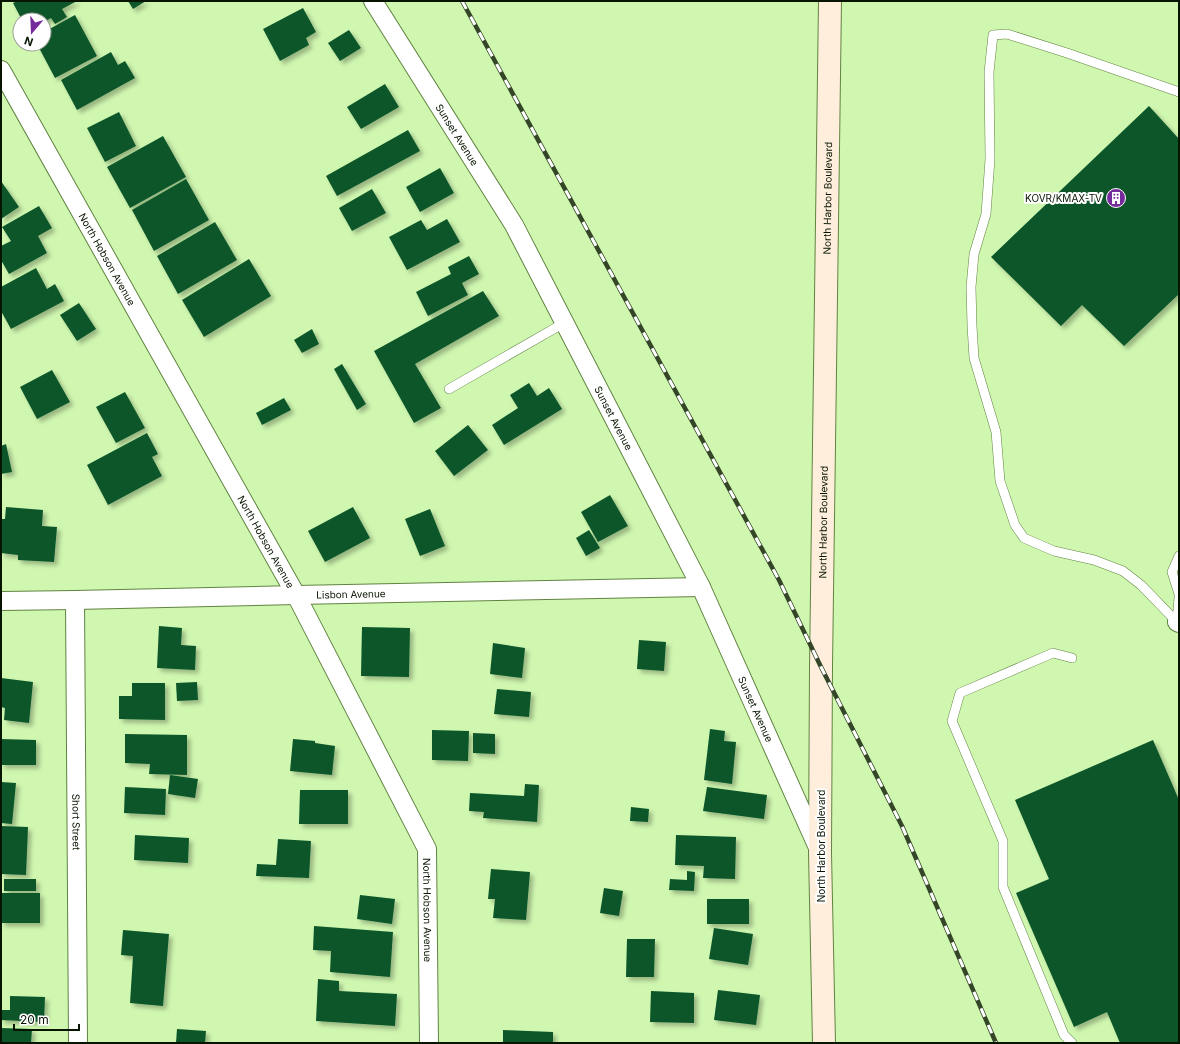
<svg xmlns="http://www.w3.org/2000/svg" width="1180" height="1044" font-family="Inter,sans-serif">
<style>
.building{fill:#0a562a;filter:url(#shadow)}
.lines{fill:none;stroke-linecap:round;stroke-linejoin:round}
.lane-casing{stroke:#618342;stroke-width:10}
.street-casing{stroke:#618342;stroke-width:20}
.secondary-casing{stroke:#618342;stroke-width:24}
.lane{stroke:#fff;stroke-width:9}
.street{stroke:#fff;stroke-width:18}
.secondary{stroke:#feeedb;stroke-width:22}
.rail-casing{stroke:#344627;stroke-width:4.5}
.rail{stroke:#fff;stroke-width:3;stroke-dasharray:9;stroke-linecap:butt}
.labels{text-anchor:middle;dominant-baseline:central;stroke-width:4;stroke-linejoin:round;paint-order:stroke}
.street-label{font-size:10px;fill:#071400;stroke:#fff}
.poi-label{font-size:10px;fill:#071400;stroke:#fff;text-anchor:end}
</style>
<defs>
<filter id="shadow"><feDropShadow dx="3.5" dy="3.5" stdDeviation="2" flood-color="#0004"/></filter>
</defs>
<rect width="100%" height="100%" fill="#d0f7b0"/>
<g class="building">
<path d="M17 1H77L62 9 67 17 55 24 51 18 44 22V20H22L13 3Z"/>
<path d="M128 1H146L133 9Z"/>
<path d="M303 8 316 32 306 38 309 45 280 61 263 29Z"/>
<path d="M75 15 97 56 55 78 37 44H44V32Z"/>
<path d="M349 30 361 48 340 61 328 43Z"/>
<path d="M111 52 118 65 125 61 135 78 77 110 61 80Z"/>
<path d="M385 84 399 107 361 129 347 107Z"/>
<path d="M1149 106 1179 139V294L1124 346 1082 305 1061 326 991 257Z"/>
<path d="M119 112 136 146 105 162 87 128Z"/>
<path d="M408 130 420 151 337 196 326 176Z"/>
<path d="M163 136 186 177 130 208 107 167Z"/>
<path d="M440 168 454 193 420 212 406 187Z"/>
<path d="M186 179 209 220 154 251 132 210Z"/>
<path d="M1 181 19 207 1 219Z"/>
<path d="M372 189 386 213 352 231 339 208Z"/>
<path d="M39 206 52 228 38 236 47 253 9 274 1 260V246L11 241 2 227Z"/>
<path d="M447 219 460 242 407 270 389 237 421 220 427 230Z"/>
<path d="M215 222 237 260 178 294 157 256Z"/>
<path d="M469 256 479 274 462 283 468 295 428 316 416 292 451 274 448 267Z"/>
<path d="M249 259 271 296 204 337 182 300Z"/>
<path d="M36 268 47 289 55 284 64 301 11 329 1 311V287Z"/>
<path d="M483 291 499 316 415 364 441 408 414 423 374 351Z"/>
<path d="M79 303 96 329 77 341 60 315Z"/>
<path d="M312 329 319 344 302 353 294 340Z"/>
<path d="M342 364 366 404 357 410 334 369Z"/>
<path d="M52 370 70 402 37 419 20 387Z"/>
<path d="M529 383 537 396 549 388 562 409 504 445 492 425 518 408 510 395Z"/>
<path d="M125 392 145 428 116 443 96 407Z"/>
<path d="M284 398 291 410 262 425 256 413Z"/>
<path d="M468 425 488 450 454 476 435 451Z"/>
<path d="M147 433 158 454 152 457 162 476 108 505 87 465Z"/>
<path d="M6 444 12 472 1 474V446Z"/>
<path d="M610 495 628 526 598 542 581 512Z"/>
<path d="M6 507 43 510 42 526 57 527 54 562 18 560V555L1 553V519H5Z"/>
<path d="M353 507 370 538 325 562 308 531Z"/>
<path d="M430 509 445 546 420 556 405 519Z"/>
<path d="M589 530 600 548 586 556 576 538Z"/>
<path d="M159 626 182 628 181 645 196 646 195 670 157 668Z"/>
<path d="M362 627 410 628 409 677 361 676Z"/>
<path d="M639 640 666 642 664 671 637 669Z"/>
<path d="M493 643 525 648 522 678 490 674Z"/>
<path d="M1 678 33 682 29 723 4 720 5 708 1 707Z"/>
<path d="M197 682 198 700 177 701 176 683Z"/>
<path d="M132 683H165V720L119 719V696H132Z"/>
<path d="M497 689 531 692 529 717 494 714Z"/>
<path d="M710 729 725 731 724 741 736 742 732 784 704 780Z"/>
<path d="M432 730 469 731 468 761 432 760Z"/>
<path d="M473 733 495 734V754L473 753Z"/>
<path d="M125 734 187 735V775L149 774 150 764 125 763Z"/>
<path d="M1 739 36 740V765H1Z"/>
<path d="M293 739 315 741V743L335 746 332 775 290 771Z"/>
<path d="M1153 740 1179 800V1043H1120L1107 1012 1074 1027 1016 893 1049 879 1015 800Z"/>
<path d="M170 775 198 779 195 798 168 794Z"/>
<path d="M1 782 16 783 12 824 1 823Z"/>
<path d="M525 784 539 785 537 822 483 818 484 812 469 811 470 793 524 796Z"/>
<path d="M125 787 166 789 165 815 124 813Z"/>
<path d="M707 787 767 795 764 819 703 811Z"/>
<path d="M300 790H348V824H299Z"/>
<path d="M631 807 649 809 648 822 630 821Z"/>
<path d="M1 826 28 827 26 875 1 874Z"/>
<path d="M135 835 189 838 188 863 134 860Z"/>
<path d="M676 835 736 837 735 879 703 878 704 866 675 865Z"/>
<path d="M278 839 311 841 309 878 256 876 257 864 276 865Z"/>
<path d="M491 869 530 872 526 920 493 918 495 899H488Z"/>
<path d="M687 871 695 872 694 891 669 890 670 879 687 880Z"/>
<rect x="4" y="879" width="32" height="12"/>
<path d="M604 888 623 891 619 916 600 913Z"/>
<rect x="1" y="893" width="39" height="30"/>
<path d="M360 895 395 899 392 924 357 919Z"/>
<rect x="707" y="899" width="42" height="25"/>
<path d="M314 926 393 932 390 977 330 972 331 951 313 950Z"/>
<path d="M714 928 753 934 748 965 709 959Z"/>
<path d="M123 930 169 934 163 1006 130 1003 133 956 121 955Z"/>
<path d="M627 939H655L654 977H626Z"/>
<path d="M318 979 339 981V991L397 994 395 1026 316 1021Z"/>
<path d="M718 990 760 995 756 1025 714 1020Z"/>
<path d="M651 991 694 993V1023L650 1022Z"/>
<path d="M10 996 45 997 44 1022 1 1020V1010H10Z"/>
<path d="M1 1028 32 1029 31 1043H1Z"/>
<path d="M177 1029 206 1031 205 1043H176Z"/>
<path d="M503 1030 553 1032V1043H503Z"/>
</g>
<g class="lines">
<defs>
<g id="lane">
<path d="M449 389 564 323"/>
<path d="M1179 556 1172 572 1179 594"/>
<path d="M1177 622 1141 585 1123 571 1094 560 1054 551 1024 538 1015 525 1000 481 996 432 974 358 972 326 971 287 974 254 986 214 990 159 989 72 993 35 1007 34 1067 53 1179 92"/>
<path d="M1177 622 1179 597"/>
<path d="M1072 658 1053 653 960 693 952 721 1003 841V887L1064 1035 1072 1043"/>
</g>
<g id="street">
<path id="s1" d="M373 1 514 225 701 587 819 850"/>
<path id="s2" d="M1 70 296 595 427 849 429 1043"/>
<path id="s3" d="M75 600 78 1043"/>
<path id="s4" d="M1 601 75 600 296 595 701 587"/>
<path d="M1177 622 1179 623"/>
</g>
<g id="secondary">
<path id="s5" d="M824 1043 820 853 821 667 830 1"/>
</g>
</defs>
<use href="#lane" class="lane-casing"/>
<use href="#street" class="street-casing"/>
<use href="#secondary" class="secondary-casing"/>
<use href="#lane" class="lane"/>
<use href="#street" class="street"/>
<use href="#secondary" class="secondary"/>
<defs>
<path id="rail" d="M462 1 779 580 821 667 902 826 996 1043"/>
</defs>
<use href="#rail" class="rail-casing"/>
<use href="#rail" class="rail"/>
</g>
<defs>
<symbol id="building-disc" viewBox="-11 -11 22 22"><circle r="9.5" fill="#762b9d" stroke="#fff"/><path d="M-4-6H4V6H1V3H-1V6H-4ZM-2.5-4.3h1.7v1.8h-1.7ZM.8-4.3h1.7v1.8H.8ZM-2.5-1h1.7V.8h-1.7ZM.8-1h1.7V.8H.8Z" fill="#fff"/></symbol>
</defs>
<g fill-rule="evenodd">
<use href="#building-disc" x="1105" y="187" width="22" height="22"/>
</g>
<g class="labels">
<g class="street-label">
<text stroke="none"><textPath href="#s1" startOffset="158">Sunset Avenue</textPath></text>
<text stroke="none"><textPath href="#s5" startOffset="845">North Harbor Boulevard</textPath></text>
<text stroke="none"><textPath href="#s2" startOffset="217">North Hobson Avenue</textPath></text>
<text stroke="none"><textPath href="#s1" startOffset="482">Sunset Avenue</textPath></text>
<text stroke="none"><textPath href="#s5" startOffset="521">North Harbor Boulevard</textPath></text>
<text stroke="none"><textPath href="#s2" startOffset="541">North Hobson Avenue</textPath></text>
<text stroke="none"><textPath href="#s4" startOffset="350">Lisbon Avenue</textPath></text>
<text stroke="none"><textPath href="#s1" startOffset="806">Sunset Avenue</textPath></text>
<text stroke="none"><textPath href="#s3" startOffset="222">Short Street</textPath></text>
<text transform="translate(821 846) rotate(-90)">North Harbor Boulevard</text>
<text stroke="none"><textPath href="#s2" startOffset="949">North Hobson Avenue</textPath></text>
</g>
<g class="poi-label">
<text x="1102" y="198">KOVR/KMAX-TV</text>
</g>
</g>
<rect width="1180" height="1044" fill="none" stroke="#071400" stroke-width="4"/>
<g transform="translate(32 32) rotate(199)"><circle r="19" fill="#ffffff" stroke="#9ca199"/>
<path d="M0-3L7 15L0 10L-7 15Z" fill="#762b9d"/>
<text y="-6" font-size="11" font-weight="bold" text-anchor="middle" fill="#071400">N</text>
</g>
<path d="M14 1024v6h65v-6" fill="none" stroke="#071400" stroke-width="2"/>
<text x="20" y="1024" font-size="12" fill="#071400" stroke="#ffffff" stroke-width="3" paint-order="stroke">20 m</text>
</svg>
